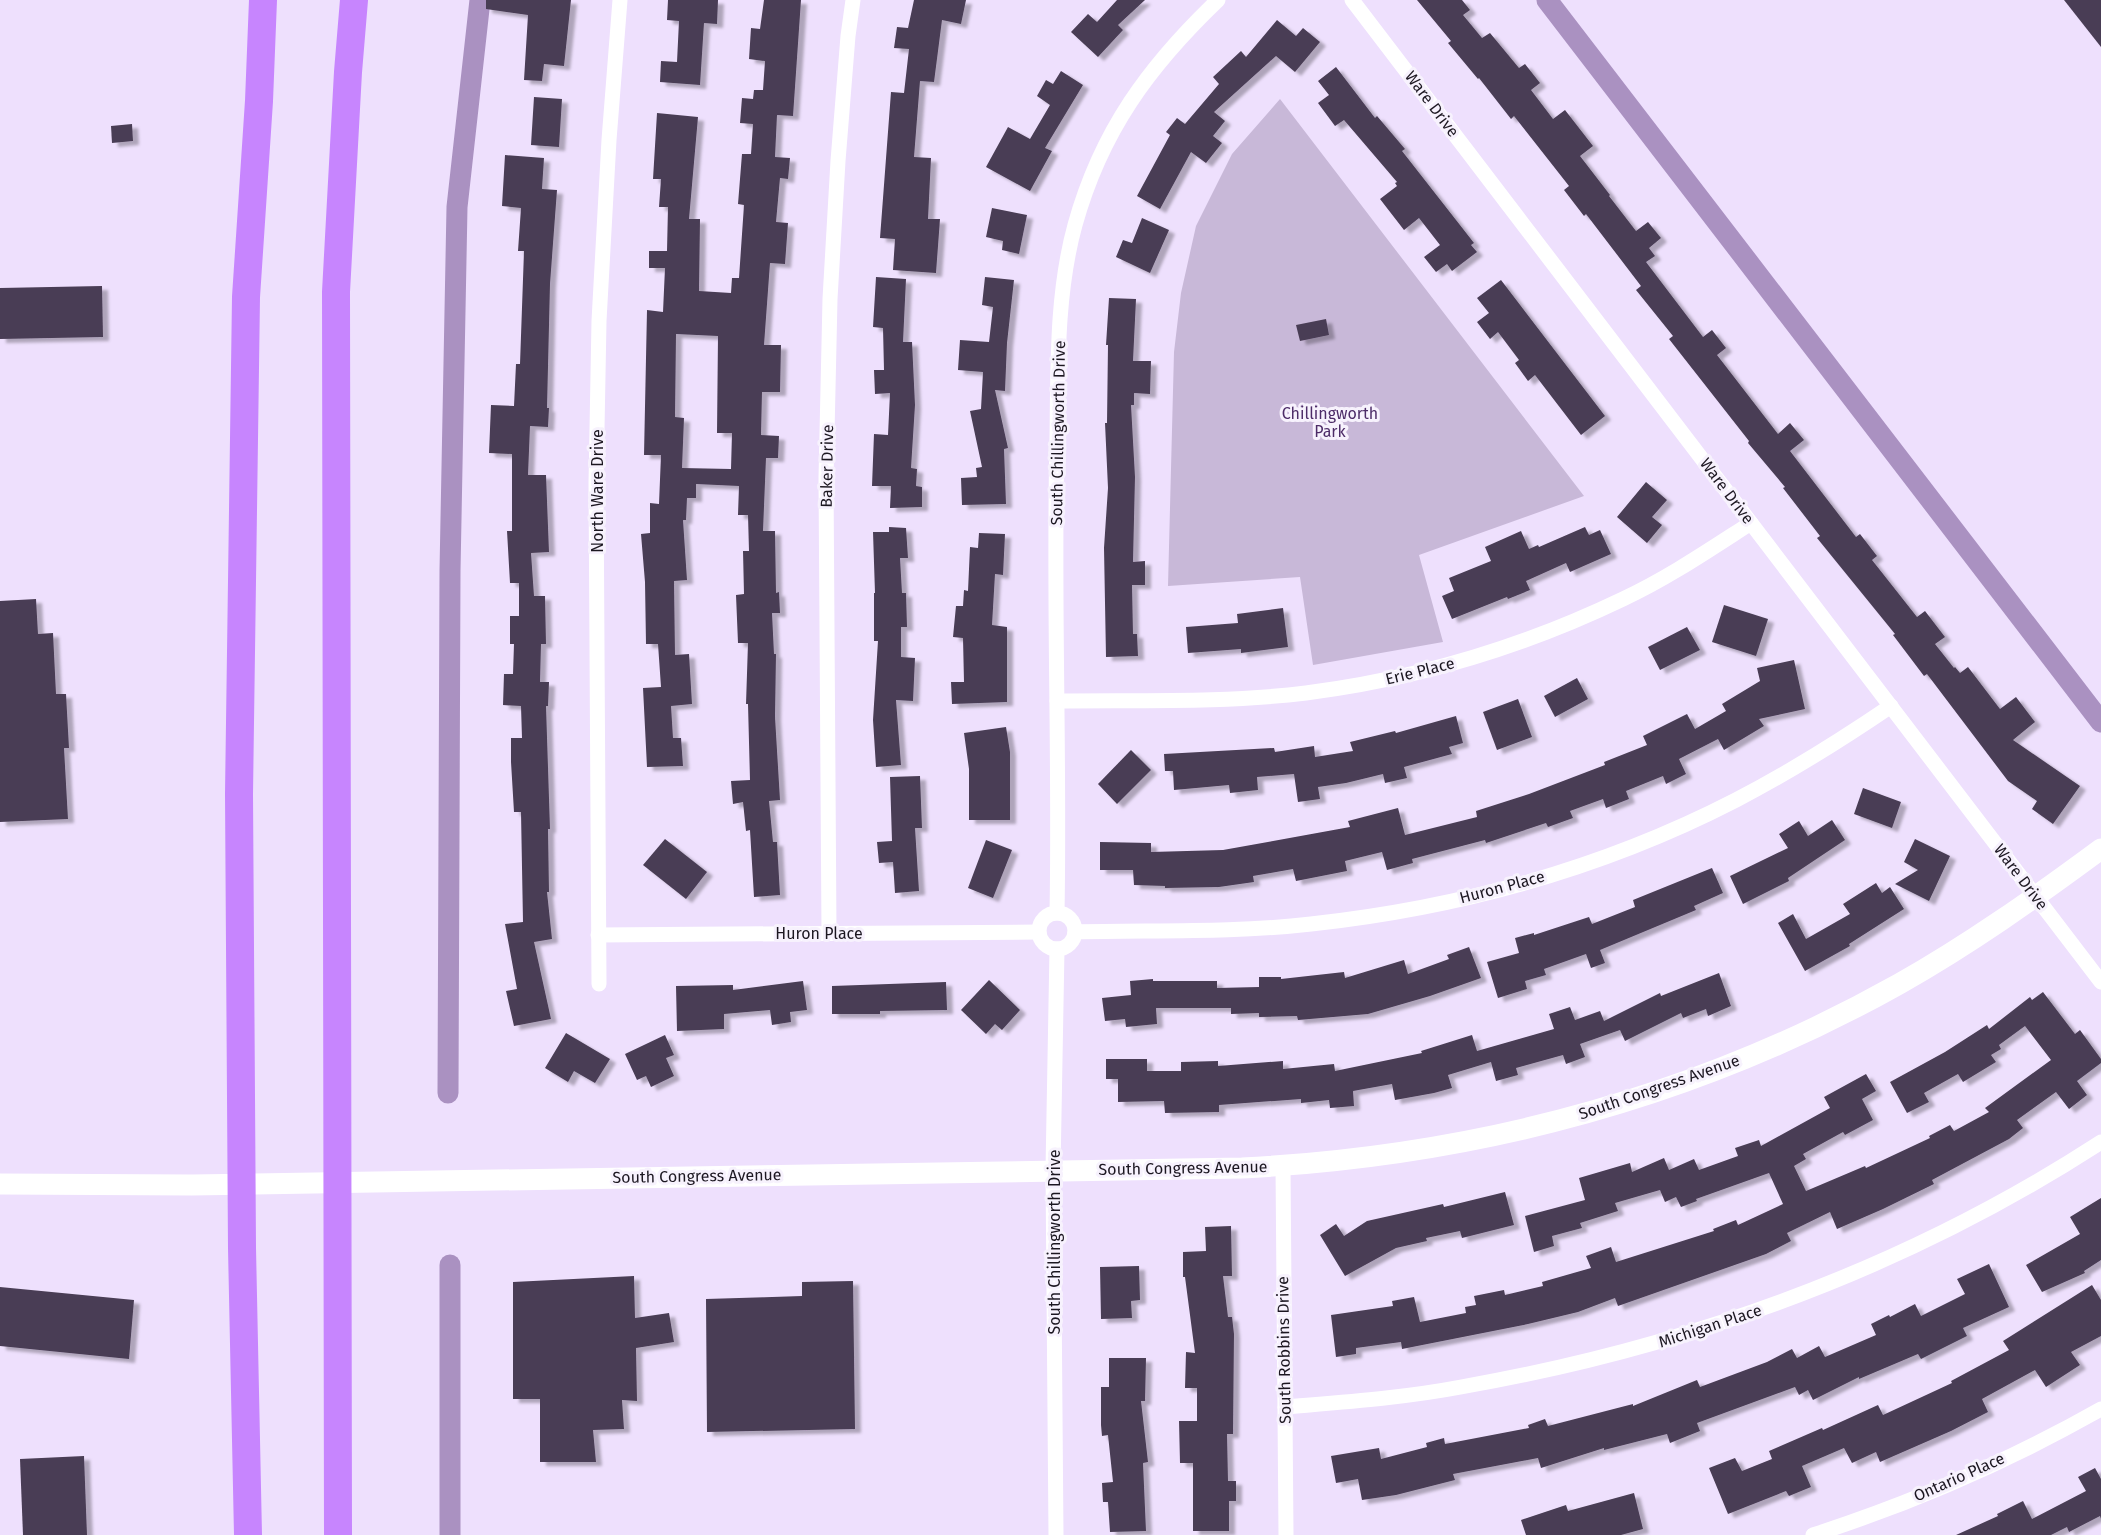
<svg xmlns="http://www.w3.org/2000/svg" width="2101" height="1535" font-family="'Fira Sans',sans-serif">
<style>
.green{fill:#c8b8d8}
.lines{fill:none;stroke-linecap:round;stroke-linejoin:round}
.canal{stroke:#aa91c1;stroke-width:21}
.building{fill:#493d54;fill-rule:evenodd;filter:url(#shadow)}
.street{stroke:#fff;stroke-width:15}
.secondary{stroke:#fff;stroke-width:21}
.highway{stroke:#c785fe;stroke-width:28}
.labels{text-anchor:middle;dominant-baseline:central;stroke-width:6;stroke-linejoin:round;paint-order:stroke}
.street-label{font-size:16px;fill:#1c1721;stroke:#f7f2fd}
.park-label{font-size:16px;fill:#4d2c68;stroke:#f7f2fd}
</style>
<defs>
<filter id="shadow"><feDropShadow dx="6" dy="4" stdDeviation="1.5" flood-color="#0004"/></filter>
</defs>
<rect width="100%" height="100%" fill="#eee0fd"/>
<path class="green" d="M1280 99 1584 496 1419 555 1443 642 1313 665 1300 577 1168 586 1174 352 1181 293 1196 226 1232 154Z"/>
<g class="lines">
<g class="canal">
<path d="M1547 0 2101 722"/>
<path d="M448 1093 450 571 457 207 480 0"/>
<path d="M450 1265V1535"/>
</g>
</g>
<g class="building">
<path d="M486 0H571L564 66 544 64 542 81 524 80 528 15 486 9Z"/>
<path d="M668 0H718L717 24 704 23 700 85 660 82 661 61 677 62 679 21 667 20Z"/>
<path d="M764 0H801L793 116 777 115 775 157 790 158 788 179 780 178 776 222 788 223 785 264 770 263 764 345H781L780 392H762L761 435 779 436 778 458H766L763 531H775L776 593 779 592 780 613H772L774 654H776L775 717 780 800 769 801 773 842H777L780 895 754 897 750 830 746 831 743 802 733 804 731 781 750 780 748 704H746L748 643H738L736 595 744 594 743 551H749L748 515H738L739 486 696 484V498H687L686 520H683L687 580 674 581 675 655 689 654 692 704 671 706 673 738H681L683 766 647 767 643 688 661 687 658 644H646L645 582 641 534 650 533V503L659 504 661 455H644L647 310 663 312 665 268H649V251H667L668 207H659L661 179H653L657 113 698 117 689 219H700L699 291 731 293 732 278H739L744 205 738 204 742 154H751L753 124 740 123 742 98 753 99 754 90H763L765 61 749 59 751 28 760 29ZM676 334 718 336 717 433H732L731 469 682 468 684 418 675 417Z"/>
<path d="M914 0H966L961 24 942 20 934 82 920 81 914 157 931 158 928 219H940L936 273 893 270 895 239 880 238 891 92 904 93 909 49 894 48 897 27 908 28Z"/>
<path d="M1117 0H1145L1118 25 1123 30 1098 57 1071 32 1088 14 1097 22Z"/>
<path d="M1417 0H1462L1470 10 1463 15 1482 38 1490 33 1519 68 1525 64 1540 83 1531 90 1553 119 1565 110 1593 146 1580 156 1610 195 1609 196 1636 231 1648 222 1661 238 1649 248 1655 256 1646 262 1703 337 1712 330 1726 348 1717 355 1778 434 1790 423 1804 440 1790 451 1856 537 1860 534 1877 556 1872 560 1917 617 1925 611 1945 637 1935 644 1954 668 1955 667 1960 673 1968 667 2000 709 2016 697 2035 722 2013 740 2080 786 2053 824 2032 809 2037 801 2008 781 1927 674 1924 676 1893 635 1895 634 1817 538 1820 536 1783 488 1785 487 1748 443 1749 441 1669 339 1673 336 1636 290 1641 286 1586 214 1584 216 1564 190 1569 186 1514 116 1511 119 1479 78 1478 79 1448 43 1451 41Z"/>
<path d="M2064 0H2101V47Z"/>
<path d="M1277 20 1296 36 1303 28 1320 42 1295 72 1276 56 1214 112 1225 121 1213 136 1222 143 1206 163 1191 152 1160 209 1137 196 1170 135 1166 132 1177 118 1185 124 1219 84 1213 77 1241 51 1246 57Z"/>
<path d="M1336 67 1375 118 1377 116 1405 149 1402 151 1474 243 1471 245 1477 252 1452 271 1447 264 1436 272 1424 257 1440 245 1419 218 1404 230 1380 199 1397 186 1395 183 1397 182 1344 120 1335 126 1318 103 1329 95 1318 81Z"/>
<path d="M1061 71 1083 85 1045 148 1052 151 1030 191 986 167 1008 127 1030 139 1050 105 1037 96 1046 80 1053 84Z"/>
<path d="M534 97 562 99 559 147 531 145Z"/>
<path d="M132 124 133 141 112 143 111 126Z"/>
<path d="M505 155 544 158 542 189 557 190 550 284 547 408H549L548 427 530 426 528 475H546L549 552 531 553 534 596H545L546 644H541L540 682H549L548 706H546L550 829H548L549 892H547L552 939 534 942 551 1019 514 1026 506 991 517 989 505 924 523 922 521 812H514L511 762V738H522L521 706 503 705 504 674H513L514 644H510V616H519V583H510L507 531H512V454L489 453 491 405 514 406 516 364H520L524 251H518L521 208 502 206Z"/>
<path d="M992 208 1027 215 1019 254 1002 250 1003 241 986 237Z"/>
<path d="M1142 218 1169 230 1150 273 1116 257 1123 240 1132 243Z"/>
<path d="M876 277 906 279 903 342H912L915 405 911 468 917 469 916 486 922 487V507L890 508 891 486H872L874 434 888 435 890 393 875 394 874 370H884L883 328 873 327Z"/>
<path d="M985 277 1014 280 1007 343 1005 391 995 390 1008 448 1004 449 1006 504 962 505 961 478 977 477 976 468 982 467 970 411 981 409 983 372 958 370 960 340 989 342 993 307 982 305Z"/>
<path d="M1501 280 1605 416 1581 435 1535 375 1528 381 1515 363 1519 360 1498 332 1490 339 1477 322 1489 313 1477 298Z"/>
<path d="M102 286 103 337 0 339V288Z"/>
<path d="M1109 298 1136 299 1133 361H1151L1150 394 1134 393V405H1131L1135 477 1133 562 1145 561V585H1132L1133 634H1137L1138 656 1106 657 1104 548 1108 488 1105 423H1107L1108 345H1106Z"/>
<path d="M1326 319 1329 335 1300 341 1296 325Z"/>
<path d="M1646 482 1667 500 1652 517 1662 525 1647 543 1617 517Z"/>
<path d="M889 527 906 528 908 558H900L902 593H906L907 627H901V657L915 658 913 701 896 700 901 765 876 767 873 720 878 641H874V593H875L873 532H889Z"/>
<path d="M1585 527 1589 535 1600 530 1611 554 1570 572 1566 563 1526 581 1530 590 1508 599 1507 597 1452 619 1442 596 1454 591 1449 578 1491 561 1485 547 1521 531 1529 549 1538 545 1539 547Z"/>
<path d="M979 533 1005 534 1003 575 995 574 992 625 1007 627V702L952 704 951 682H964L963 638 953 637 956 606H963L964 590 968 591 970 547 978 548Z"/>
<path d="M36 599 38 634 53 633 56 694H66L69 748H64L68 819 0 822V601Z"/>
<path d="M1724 605 1768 619 1756 656 1712 642Z"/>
<path d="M1283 608 1288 647 1241 653V649L1188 653 1186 627 1238 623 1237 614Z"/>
<path d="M1687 627 1700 650 1660 670 1648 647Z"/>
<path d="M1794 660 1805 709 1759 719 1764 726 1724 750 1718 739 1679 759 1686 774 1666 784 1663 776 1626 791 1629 799 1606 808 1603 799 1570 811 1573 818 1548 827 1546 823 1486 843 1485 840 1412 859 1413 863 1387 870 1382 852 1345 861 1347 871 1296 881 1293 869 1253 876 1254 882 1219 887 1165 888V886L1134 885 1133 870H1100V842L1151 843V852L1223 850 1350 827 1348 821 1398 808 1405 835 1477 817 1476 811 1529 794 1605 765 1604 762 1647 745 1643 736 1687 714 1695 729 1726 711 1722 704 1760 681 1757 668Z"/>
<path d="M1577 678 1588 699 1555 717 1544 696Z"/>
<path d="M1518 699 1532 737 1497 750 1483 712Z"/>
<path d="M1456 716 1463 743 1449 747 1452 754 1404 767 1407 778 1385 783 1383 774 1346 783 1318 787 1320 799 1298 802 1294 774 1257 777 1258 790 1230 793 1229 785 1174 790 1173 771H1165L1164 754 1274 748 1275 752 1314 746 1315 757 1353 751 1350 742 1395 731 1396 733Z"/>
<path d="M1006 727 1010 752V820H969V769L964 733Z"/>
<path d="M1131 750 1151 770 1117 804 1098 784Z"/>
<path d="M920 776 922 828H915L919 891 895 893 893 862 879 863 877 842 892 841 890 777Z"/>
<path d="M1863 788 1901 802 1892 828 1854 814Z"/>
<path d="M1832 820 1845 840 1788 878 1789 881 1743 904 1730 876 1788 848 1779 834 1799 821 1808 836Z"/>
<path d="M665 839 707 872 686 899 643 865Z"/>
<path d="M1915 839 1950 856 1929 901 1895 884 1918 870 1904 862Z"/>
<path d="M986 840 1012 850 993 898 968 888Z"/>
<path d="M1712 868 1723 893 1694 906 1696 910 1600 950 1605 963 1591 968 1586 954 1544 969 1546 975 1525 981 1527 989 1498 998 1487 962 1519 953 1515 938 1534 933V935L1589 917 1592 924 1635 907 1633 900Z"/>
<path d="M1876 883 1882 893 1890 887 1904 909 1849 944 1850 946 1805 971 1778 923 1793 914 1806 939 1850 914 1843 904Z"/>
<path d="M1469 947 1481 978 1430 996 1368 1014 1298 1020 1297 1016 1259 1017V1013L1231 1014V1008H1156L1157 1024 1126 1027 1125 1019 1105 1021 1102 998 1131 995 1130 981 1153 979V981H1217V988L1259 987V977H1281V979L1344 972 1345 978 1404 960 1408 974 1449 959 1447 955Z"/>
<path d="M1719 973 1731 1006 1708 1016 1706 1009 1683 1018 1681 1013 1625 1041 1620 1030 1580 1044 1585 1057 1566 1064 1563 1055 1516 1068 1518 1075 1496 1081 1491 1062 1448 1075 1452 1088 1434 1093 1395 1100 1392 1084 1353 1091 1354 1106 1330 1108 1329 1100 1301 1103V1099L1219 1105V1112L1165 1113 1164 1101 1118 1102V1079H1106V1059H1147V1071H1181V1062L1218 1061V1066L1283 1061V1069L1334 1064 1335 1071 1422 1053 1421 1051 1472 1035 1477 1051 1554 1029 1549 1014 1570 1007 1575 1020 1600 1011 1604 1021 1660 993 1661 996Z"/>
<path d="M989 980 1020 1010 1002 1030 995 1024 986 1034 961 1010Z"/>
<path d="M803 981 807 1010 790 1012 791 1022 772 1025 770 1010 724 1014V1029L677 1031 676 986 733 985V990Z"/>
<path d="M946 982 947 1010 880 1011V1014H832V986Z"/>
<path d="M2043 992 2075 1034 2080 1030 2101 1059V1063L2077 1081 2087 1095 2069 1109 2056 1092 2017 1120 2023 1128 2009 1139 1932 1180 1934 1184 1883 1209 1837 1229 1830 1212 1787 1233 1791 1241 1766 1254 1618 1306 1615 1298 1578 1312 1528 1324 1402 1349 1401 1342 1356 1348V1354L1336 1357 1331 1315 1393 1306 1392 1301 1414 1297 1420 1322 1466 1313 1465 1307 1476 1305 1474 1296 1504 1290 1505 1295 1543 1286 1542 1282 1591 1268 1586 1256 1611 1247 1616 1262 1714 1231 1713 1229 1736 1220 1738 1225 1783 1204 1769 1173 1696 1199 1697 1201 1681 1207 1676 1197 1665 1202 1660 1190 1615 1203 1618 1211 1580 1223 1582 1228 1552 1236 1554 1246 1534 1252 1525 1216 1585 1200 1579 1178 1630 1163 1632 1172 1664 1158 1669 1170 1694 1159 1699 1170 1738 1156 1735 1148 1759 1140 1761 1146 1830 1108 1824 1097 1866 1074 1876 1091 1862 1099 1873 1120 1845 1135 1843 1132 1803 1154 1806 1159 1794 1166 1806 1191 1865 1166 1866 1168 1930 1138 1929 1136 1950 1125 1954 1131 1989 1112 1985 1108 2051 1060 2025 1026 1999 1045 2001 1049 1991 1055 1996 1062 1963 1082 1958 1074 1924 1093 1929 1102 1907 1113 1890 1082 1945 1052 1987 1025 1989 1029 2030 997 2032 1000Z"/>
<path d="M566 1033 610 1059 595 1083 574 1071 568 1082 545 1068Z"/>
<path d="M665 1035 674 1055 666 1058 674 1076 651 1087 646 1076 637 1080 625 1054Z"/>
<path d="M1505 1192 1514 1225 1462 1238 1460 1231 1426 1238 1427 1241 1396 1248 1345 1276 1320 1235 1336 1224 1344 1236 1367 1221 1443 1204 1444 1207Z"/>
<path d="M2101 1198V1260L2084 1271 2085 1273 2042 1292 2026 1265 2080 1234 2070 1217Z"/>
<path d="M1231 1226 1232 1276H1223L1228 1317H1232L1234 1334 1233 1434H1227L1228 1481H1236V1501H1229V1531H1193V1463H1180L1179 1421H1197V1388H1185L1186 1352 1195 1353 1185 1277H1183V1252L1206 1251 1205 1227Z"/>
<path d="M1989 1264 2009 1307 1963 1328 1967 1336 1921 1359 1918 1354 1859 1379V1377L1813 1400 1808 1390 1799 1395 1795 1387 1697 1423 1700 1431 1670 1443 1667 1434 1604 1450V1448L1541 1468 1538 1458 1453 1474 1455 1480 1396 1495 1362 1500 1358 1479 1336 1483 1331 1456 1379 1448 1381 1459 1427 1447 1426 1443 1444 1438 1445 1444 1529 1428 1528 1425 1545 1419 1548 1426 1633 1404V1406L1697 1380 1700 1387 1767 1362 1792 1349 1797 1358 1819 1346 1825 1357 1876 1335 1871 1324 1889 1315 1890 1317 1915 1304 1921 1316 1965 1294 1957 1279Z"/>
<path d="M1139 1266 1140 1300 1131 1301 1132 1318 1101 1319 1100 1267Z"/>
<path d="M634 1276 635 1318 669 1313 674 1342 636 1348 637 1401 622 1400 624 1429 593 1430 596 1462H540V1399H513V1282Z"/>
<path d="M853 1281 855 1429 707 1432 706 1299 802 1296V1282Z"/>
<path d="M2092 1285 2101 1300V1336L2071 1352 2080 1365 2046 1387 2035 1370 1982 1399 1988 1412 1951 1431 1880 1462 1876 1452 1852 1463 1844 1448 1802 1466 1811 1487 1789 1496 1786 1491 1728 1514 1709 1468 1735 1458 1742 1471 1772 1459 1769 1451 1822 1428 1823 1430 1878 1405 1883 1415 1952 1383 1951 1381 2009 1350 2003 1341Z"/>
<path d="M0 1287 134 1300 129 1359 0 1346Z"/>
<path d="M1109 1358H1146L1145 1401H1141L1148 1462 1143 1463 1146 1531 1110 1532 1108 1502H1103L1102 1483 1113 1482 1108 1435 1102 1436 1101 1425V1387H1109Z"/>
<path d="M84 1456 87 1535H23L20 1459Z"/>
<path d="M2095 1468 2101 1479V1519L2100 1516 2069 1532 2067 1527 2051 1535H1956L1998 1516 1997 1514 2023 1501 2032 1519 2086 1491 2078 1477Z"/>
<path d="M1634 1493 1643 1529 1621 1535H1526L1521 1520 1566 1505 1568 1511Z"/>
</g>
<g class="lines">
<g class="street">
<path d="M1352 0 2101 982"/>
<path d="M1057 701C1140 700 1224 703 1306 693 1416 679 1523 647 1623 599 1668 578 1709 550 1751 523"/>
<circle cx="1057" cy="931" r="18"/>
<path d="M1057 913C1060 755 1053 598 1057 440 1058 369 1056 294 1075 225 1101 131 1149 66 1218 0"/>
<path d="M1075 932C1154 930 1233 933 1311 924 1458 908 1604 868 1736 800 1790 772 1841 740 1891 706"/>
<path d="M829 933 826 478 830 299 838 161 848 36 853 0"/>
<path d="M598 935 1039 932"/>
<path d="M599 984 596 483 599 321 609 140 620 0"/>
<path d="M1283 1166 1286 1535"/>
<path d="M1285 1407C1344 1402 1403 1398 1461 1387 1688 1347 1907 1268 2101 1142"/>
<path d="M1056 1535 1053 1170 1057 949"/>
<path d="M1813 1535C1912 1503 2011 1460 2101 1409"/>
</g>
<path class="secondary" d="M0 1184 192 1185 1242 1168C1473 1156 1696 1098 1899 984 1970 944 2036 897 2101 849"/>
<g class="highway">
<path d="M248 1535 242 1248 239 794 246 297 259 101 263 0"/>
<path d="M338 1535 336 292 348 72 354 0"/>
</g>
</g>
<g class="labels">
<g class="street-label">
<text transform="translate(1432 104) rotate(53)">Ware Drive</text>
<text transform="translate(1058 433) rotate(-89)">South Chillingworth Drive</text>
<text transform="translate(827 466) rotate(-89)">Baker Drive</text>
<text transform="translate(597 491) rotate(-90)">North Ware Drive</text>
<text transform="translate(1727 491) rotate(53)">Ware Drive</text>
<text transform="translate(1420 671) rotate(-14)">Erie Place</text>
<text transform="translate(2021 877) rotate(53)">Ware Drive</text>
<text transform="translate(1502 887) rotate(-15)">Huron Place</text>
<text x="819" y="933">Huron Place</text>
<text transform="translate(1659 1087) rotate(-19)">South Congress Avenue</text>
<text transform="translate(1183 1168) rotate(-1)">South Congress Avenue</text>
<text transform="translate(697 1176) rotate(-1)">South Congress Avenue</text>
<text transform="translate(1054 1242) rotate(-90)">South Chillingworth Drive</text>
<text transform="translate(1710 1326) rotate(-18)">Michigan Place</text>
<text transform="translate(1284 1350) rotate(-91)">South Robbins Drive</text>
<text transform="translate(1959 1477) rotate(-24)">Ontario Place</text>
</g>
<g class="park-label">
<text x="1330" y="413">Chillingworth<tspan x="1330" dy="18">Park</tspan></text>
</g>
</g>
</svg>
